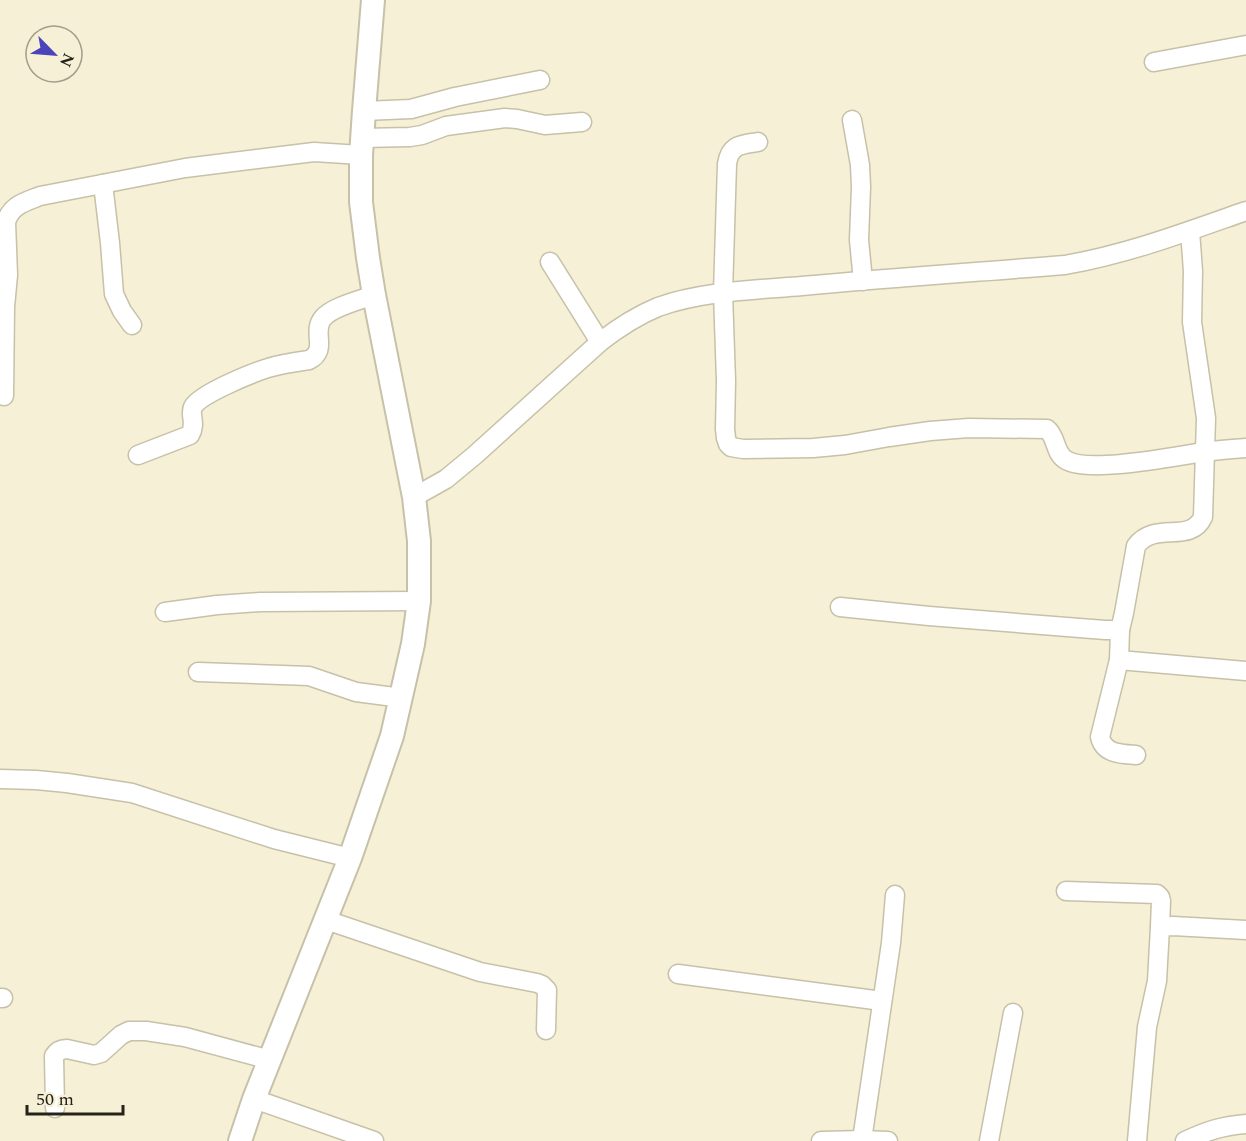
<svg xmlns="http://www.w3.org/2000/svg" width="1246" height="1141" font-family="Spectral,serif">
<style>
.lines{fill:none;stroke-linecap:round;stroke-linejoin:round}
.minor-casing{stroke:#c6c1a8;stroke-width:21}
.major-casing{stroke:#c6c1a8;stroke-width:26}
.minor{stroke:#fff;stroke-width:18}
.major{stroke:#fff;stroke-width:22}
</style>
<rect width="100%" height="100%" fill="#f5f0d6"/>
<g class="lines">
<defs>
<g id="minor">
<path d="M1154 62 1246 45"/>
<path d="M364 111 411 109 455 97 540 80"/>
<path d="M852 120 860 165 861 187 859 240 863 281"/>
<path d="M362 138 410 137 422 135 446 126 505 118 517 119 545 125 582 122"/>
<path d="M758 142C741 145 730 144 727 164L723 293 726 381 725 429 726 438 728 444 731 447 743 449 813 448 845 445 889 437 930 431 969 428 1047 429C1057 437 1054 453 1066 460 1089 474 1176 456 1204 452 1218 450 1232 449 1246 448"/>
<path d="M103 184 110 243 114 294 122 311 132 325"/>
<path d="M550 262 600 342"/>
<path d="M4 396 5 307 8 275 6 222C11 205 25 202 40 196L185 168 314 152 361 155"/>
<path d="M138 455 190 435C197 423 189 415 193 407 200 394 252 373 268 368 281 364 295 362 309 360 329 350 311 332 323 318 332 307 360 300 374 295"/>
<path d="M414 497 446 479 475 455 600 342C618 328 636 316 658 307 702 291 755 290 802 286 889 278 977 272 1065 265 1128 254 1186 232 1246 211"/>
<path d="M840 607 929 616 1105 630H1120L1124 613 1136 546C1155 520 1190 545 1203 517L1206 418 1192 322 1193 271 1190 231"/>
<path d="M165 612 217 605 260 602 419 601"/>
<path d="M1120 630 1119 660 1246 671"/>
<path d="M1119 660 1100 737C1104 754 1121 754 1136 755"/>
<path d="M198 672 309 676 356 692 402 698"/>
<path d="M0 779 36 780 67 783 132 793 274 839 350 858"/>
<path d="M1066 891 1157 894 1160 897 1161 901 1160 927"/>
<path d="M326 920 480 972 537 983 542 985 547 990 546 1030"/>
<path d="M678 974 882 1001"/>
<path d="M0 998H3"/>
<path d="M254 1099 374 1141"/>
<path d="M55 1108 54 1056C57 1051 62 1049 67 1049L94 1055 101 1053 121 1035 129 1031H146L185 1037 270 1060"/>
<path d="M862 1140 891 943 895 895"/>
<path d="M821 1141 862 1140 888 1141"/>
<path d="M989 1141 1013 1013"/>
<path d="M1137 1141 1147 1027 1157 981 1160 927 1173 926 1246 930"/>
<path d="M1185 1141C1207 1131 1221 1126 1246 1124"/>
</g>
<path id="major" d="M240 1141 254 1099 350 858 392 736 413 644 419 601V541L414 497 374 295 368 258 361 202V155L364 111 373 0"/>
</defs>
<use href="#minor" class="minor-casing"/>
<use href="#major" class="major-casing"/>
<use href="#minor" class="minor"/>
<use href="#major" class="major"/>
</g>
<g transform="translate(54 54) rotate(115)"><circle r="28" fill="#f5f0d6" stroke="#a19e8a" stroke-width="1.5"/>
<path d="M0-4.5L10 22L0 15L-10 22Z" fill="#4b43b9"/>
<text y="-9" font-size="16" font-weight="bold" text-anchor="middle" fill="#242219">N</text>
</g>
<path d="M27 1105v9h96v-9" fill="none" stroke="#242219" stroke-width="3"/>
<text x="36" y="1105" font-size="18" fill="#242219" stroke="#f5f0d6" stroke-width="4.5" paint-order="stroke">50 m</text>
</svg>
